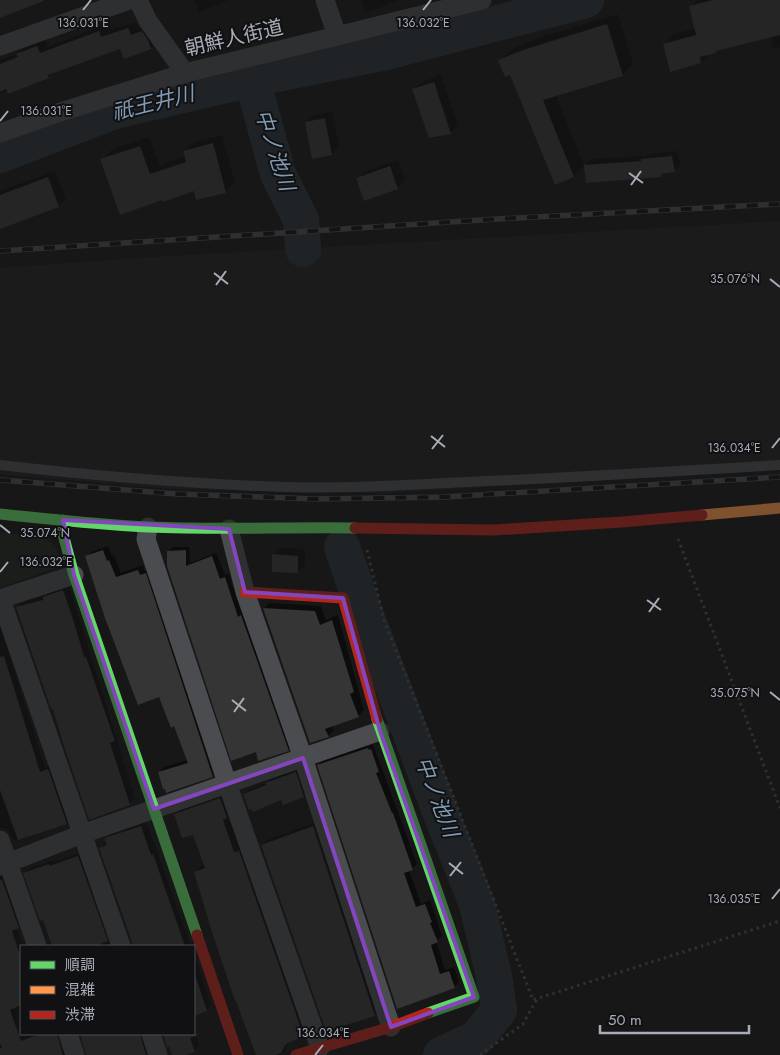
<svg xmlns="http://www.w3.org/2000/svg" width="780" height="1055" font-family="Jost,'Noto Sans JP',sans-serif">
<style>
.built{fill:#212123}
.green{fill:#1d241e}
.shadow{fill:#0007}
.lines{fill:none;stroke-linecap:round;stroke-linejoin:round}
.river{stroke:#2a3239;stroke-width:36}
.building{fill:#353536}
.path{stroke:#4d4e52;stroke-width:3;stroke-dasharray:2.5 4;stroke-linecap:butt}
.lane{stroke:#4b4c50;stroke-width:10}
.street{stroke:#4b4c50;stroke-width:19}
.fast{stroke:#63d668;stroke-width:11}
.slow{stroke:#ff974d;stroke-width:11}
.jam{stroke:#b3261e;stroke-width:11}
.rail-casing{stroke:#4b4c4f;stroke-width:5.5}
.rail{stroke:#111113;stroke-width:4;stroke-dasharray:11;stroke-linecap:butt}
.marked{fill:none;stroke:#8446be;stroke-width:4;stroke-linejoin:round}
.ticks{fill:none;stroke:#a8adb8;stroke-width:2}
.labels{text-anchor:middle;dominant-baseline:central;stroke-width:4;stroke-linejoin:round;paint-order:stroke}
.street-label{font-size:20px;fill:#a8adb8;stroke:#111113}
.water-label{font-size:21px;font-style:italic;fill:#7f9bb3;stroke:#111113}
.ticks-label{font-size:12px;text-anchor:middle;fill:#a8adb8;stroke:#111113;stroke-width:4;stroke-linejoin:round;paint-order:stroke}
</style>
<rect width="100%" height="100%" fill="#171717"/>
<path class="built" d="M780 221V470L383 493 176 489 0 474V268L154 257Z"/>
<path class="green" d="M0 532 44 537 56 547 61 566 0 588Z"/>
<g class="shadow">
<path d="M0 0H48L0 17Z"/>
<path d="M194 0H229L199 12Z"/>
<path d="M361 0H399L366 13Z"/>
<path d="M697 0H780V47L773 49 770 37 718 49 715 52 710 53 701 62 664 44 675 34 696 28 690 7Z"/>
<path d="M618 14 633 64 622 75 556 95 584 165 574 176 510 74 499 61 510 50 538 38Z"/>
<path d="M136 22 139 29 149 25 158 41 150 48H121L53 72 49 77 9 92 8 91 0 94V60L19 53 25 47 45 39 48 47 106 24 109 30Z"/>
<path d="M441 75 458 125 450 133 430 139 414 90 421 82Z"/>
<path d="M332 112 339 147 331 154 306 122 314 115Z"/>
<path d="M222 135 235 182 225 192 195 190 102 160 111 150 149 137 160 165 186 156 185 151 194 142Z"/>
<path d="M678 151 680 165 674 171 664 172 661 175 585 165 591 159 646 156 648 154Z"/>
<path d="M398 160 405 180 397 188 358 179 365 171Z"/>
<path d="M55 171 66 199 58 206 0 227V191Z"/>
<path d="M108 546 112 556 114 555 121 573 143 565 145 571 151 569 218 771 212 776 159 772 164 767 188 760 175 725 86 557 91 552Z"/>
<path d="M173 547H189L190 563 216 553 225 575 229 574 242 613 245 612 292 745 288 750H256L169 551Z"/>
<path d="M281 548 305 549V565L297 572 274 555Z"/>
<path d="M69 585 135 799 129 804 53 707 17 608 23 602 46 596 50 592Z"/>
<path d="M270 603 321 606 326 620 338 615 364 710 358 716 332 725 334 730 328 736 264 608Z"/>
<path d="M0 612 7 632 3 636 45 767 53 765 71 818 66 823 13 840 8 830 3 828H0Z"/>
<path d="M373 744 417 864 412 869 409 870 421 904 430 900 442 936 436 941 445 970 454 967 459 982 454 987 398 1007 318 765 323 760Z"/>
<path d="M302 767 309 790 303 796 282 799 253 808 244 794 250 789 268 782 272 777Z"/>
<path d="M226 793 309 1030 304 1036 290 1040 285 1048 286 1050 280 1055H257L195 872 201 866 205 865 194 833 175 815 181 809Z"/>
<path d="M146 821 191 946H133V943L100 848 107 843 106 839 111 834Z"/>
<path d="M318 822 380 1009 375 1014 327 1029 262 845 267 840Z"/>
<path d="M83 852 116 946H53L44 919 25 873 30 868 54 860V862Z"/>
<path d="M7 875 23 922 17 928 23 946H21V1034H62L70 1055H0V877Z"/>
<path d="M194 953 211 1005 206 1010 194 1014Z"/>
<path d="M194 1030 199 1046 194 1050 182 1055H174L170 1044 168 1045 164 1034H194Z"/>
<path d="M81 1034H145L150 1049 145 1055H87Z"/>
</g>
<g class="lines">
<g class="river">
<path d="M252 79 278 174 301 220 303 249"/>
<path d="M0 155 115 111 252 79 386 52 586 0"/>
<path d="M342 547 360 599 441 814 477 904 494 976 499 1010 477 1038 441 1055"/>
</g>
</g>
<g class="building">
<path d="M0 0H44V1L0 18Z"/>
<path d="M713 0H780V35L716 51V53L700 57 701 63 670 72 663 44 696 35 689 6Z"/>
<path d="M607 24 623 76 543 100 574 177 555 185 510 75 505 77 498 60 526 49Z"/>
<path d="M128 28 131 35 142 31 148 40 151 49 124 59 120 49 48 75 49 78 8 94 6 89 0 92V64L18 57 16 54 37 46 40 53 99 31 101 37Z"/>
<path d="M434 82 451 134 429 138 412 89Z"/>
<path d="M325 118 332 155 312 159 305 122Z"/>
<path d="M213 143 226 193 196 200 194 191 163 202 162 200 120 215 100 159 140 146 150 174 186 162 183 151Z"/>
<path d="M672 156 675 172 661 174V177L586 183 584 165 641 161V159Z"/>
<path d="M390 166 398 189 364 201 356 178Z"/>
<path d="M48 177 59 207 0 229V195Z"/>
<path d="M103 550 107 561 109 560 116 577 138 570 140 575 146 573 213 777 166 793 165 789H163L158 772 188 763 174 726 171 728 159 697 138 705 105 618 85 556Z"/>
<path d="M186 550V566L212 556 220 579 225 577 238 617 241 615 289 751 258 761 256 752 231 761 167 566V551Z"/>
<path d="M272 554 298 556V573L272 572Z"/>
<path d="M63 590 73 619 84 657H86L115 741 110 743 130 805 89 820 63 743 53 709H51L16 607 43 600V597Z"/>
<path d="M263 608 315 611 320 625 332 620 354 692 350 694 359 717 325 729 329 737 310 743Z"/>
<path d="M4 656 40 772 48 769 67 824 18 840 0 790V657Z"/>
<path d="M368 748 369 750 371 749 379 772 376 773 392 813H393L413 870 404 873 416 907 425 904 432 922 430 923 438 942 431 945 440 974 449 971 455 988 397 1009 317 765Z"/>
<path d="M296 772 304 797 283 805 281 800 253 812 252 809 249 810 243 794 266 785 265 783Z"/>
<path d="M220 798 227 818 223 820 234 852 239 851 304 1037 292 1041 286 1044 281 1053 276 1055H256L236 1001H235L212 932 194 872 205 868 193 835 182 838 174 814Z"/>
<path d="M141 826 151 855 153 854 185 946H132V942L99 848 107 845 104 838Z"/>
<path d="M313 826 375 1016 326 1031 261 845Z"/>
<path d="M78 856 108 941 95 946H52L43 920 40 921 23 873 49 864V866Z"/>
<path d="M0 880H2L19 928 12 931 21 958V1005L10 1010 21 1041 40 1034H57L63 1055H0V1048H2L0 1043Z"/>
<path d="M194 972 207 1011 194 1016Z"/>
<path d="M80 1034H140L146 1055H86Z"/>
<path d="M163 1034H197L198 1035 190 1038 195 1052 186 1055H172L169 1046 167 1047Z"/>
</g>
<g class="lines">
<g class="path">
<path d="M678 539 780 808"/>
<path d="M367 550 384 620 533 1000 780 921"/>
<path d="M480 1055 523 1024 537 999"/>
</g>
<path class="lane" d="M0 465C95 476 190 484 286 487 346 489 406 485 466 482 571 478 675 471 780 465"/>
<g class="street">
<path d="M138 0 148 21 185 73"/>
<path d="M325 0 337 36"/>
<path d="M0 46 129 0"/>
<path d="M0 133 54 114 185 73 337 36 482 0"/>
<path d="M148 527 146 539 227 783 320 1048"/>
<path d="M229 529 245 592 303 758 391 1027"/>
<path d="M0 599 74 575"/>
<path d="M1 599 121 946"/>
<path d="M0 840 37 946"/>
<path d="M0 866 82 834 380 731"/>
<path d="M68 1034 75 1055"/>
<path d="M151 1034 158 1055"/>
</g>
<g class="fast">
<path d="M0 514C49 519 99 525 149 527 218 530 287 527 355 528"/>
<path d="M63 520V534L74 575 197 935"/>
<path d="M377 719 474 997 428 1013"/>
</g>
<path class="slow" d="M702 515 780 508"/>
<g class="jam">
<path d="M355 528 494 530 622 522 702 515"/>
<path d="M245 592 343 598 377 719"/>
<path d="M197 935 238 1055"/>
<path d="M296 1055 391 1027 428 1013"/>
</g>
<defs>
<g id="rail">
<path d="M0 251 497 219 780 204"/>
<path d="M0 480 177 494 316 499 445 497 780 477"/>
</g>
</defs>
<use href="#rail" class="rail-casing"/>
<use href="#rail" class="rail"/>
</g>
<path d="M0 0H780V1055H0ZM63 520 229 529 245 592 343 598 380 731 474 997 391 1027 303 758 154 809 74 575Z" fill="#171717" fill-opacity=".55" fill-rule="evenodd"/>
<path class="marked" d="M63 520 229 529 245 592 343 598 380 731 474 997 391 1027 303 758 154 809 74 575Z"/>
<path class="ticks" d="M83 10 91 0M423 10 431 0M0 121 8 111M629 173 643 183M631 185 641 171M214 273 228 284M770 279 780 287M216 285 226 271M431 436 445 447M772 448 780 438M432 449 443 435M0 525 10 533M0 572 8 562M647 600 661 610M649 612 659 598M770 692 780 700M232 700 246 711M234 712 244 698M449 863 463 874M450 876 461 862M772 899 780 889M315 1055 323 1045"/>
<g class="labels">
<g class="street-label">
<text transform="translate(234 38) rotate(-13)">朝鮮人街道</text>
</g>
<g class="water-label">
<text transform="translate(153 103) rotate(-14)">祇王井川</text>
<text transform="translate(275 150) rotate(72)">中ノ池川</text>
<text transform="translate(437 797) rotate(69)">中ノ池川</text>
</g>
</g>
<g class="ticks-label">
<text x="83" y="27">136.031°E</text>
<text x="423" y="27">136.032°E</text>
<text x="46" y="115">136.031°E</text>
<text x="735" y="283">35.076°N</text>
<text x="734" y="452">136.034°E</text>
<text x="45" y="537">35.074°N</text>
<text x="46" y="566">136.032°E</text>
<text x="735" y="697">35.075°N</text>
<text x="734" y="903">136.035°E</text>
<text x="323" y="1037">136.034°E</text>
</g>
<rect x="20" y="945" width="175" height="90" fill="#111113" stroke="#4d4f55"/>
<rect x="30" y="961" width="25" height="8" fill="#63d668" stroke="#4d4f55"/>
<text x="65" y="970" font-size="15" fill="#a8adb8">順調</text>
<rect x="30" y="986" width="25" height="8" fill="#ff974d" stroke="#4d4f55"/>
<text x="65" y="995" font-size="15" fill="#a8adb8">混雑</text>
<rect x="30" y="1011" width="25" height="8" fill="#b3261e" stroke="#4d4f55"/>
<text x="65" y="1020" font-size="15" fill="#a8adb8">渋滞</text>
<path d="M600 1025v8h149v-8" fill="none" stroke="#a8adb8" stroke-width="2.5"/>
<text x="608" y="1025" font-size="15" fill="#a8adb8" stroke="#111113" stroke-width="4" paint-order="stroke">50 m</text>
</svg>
